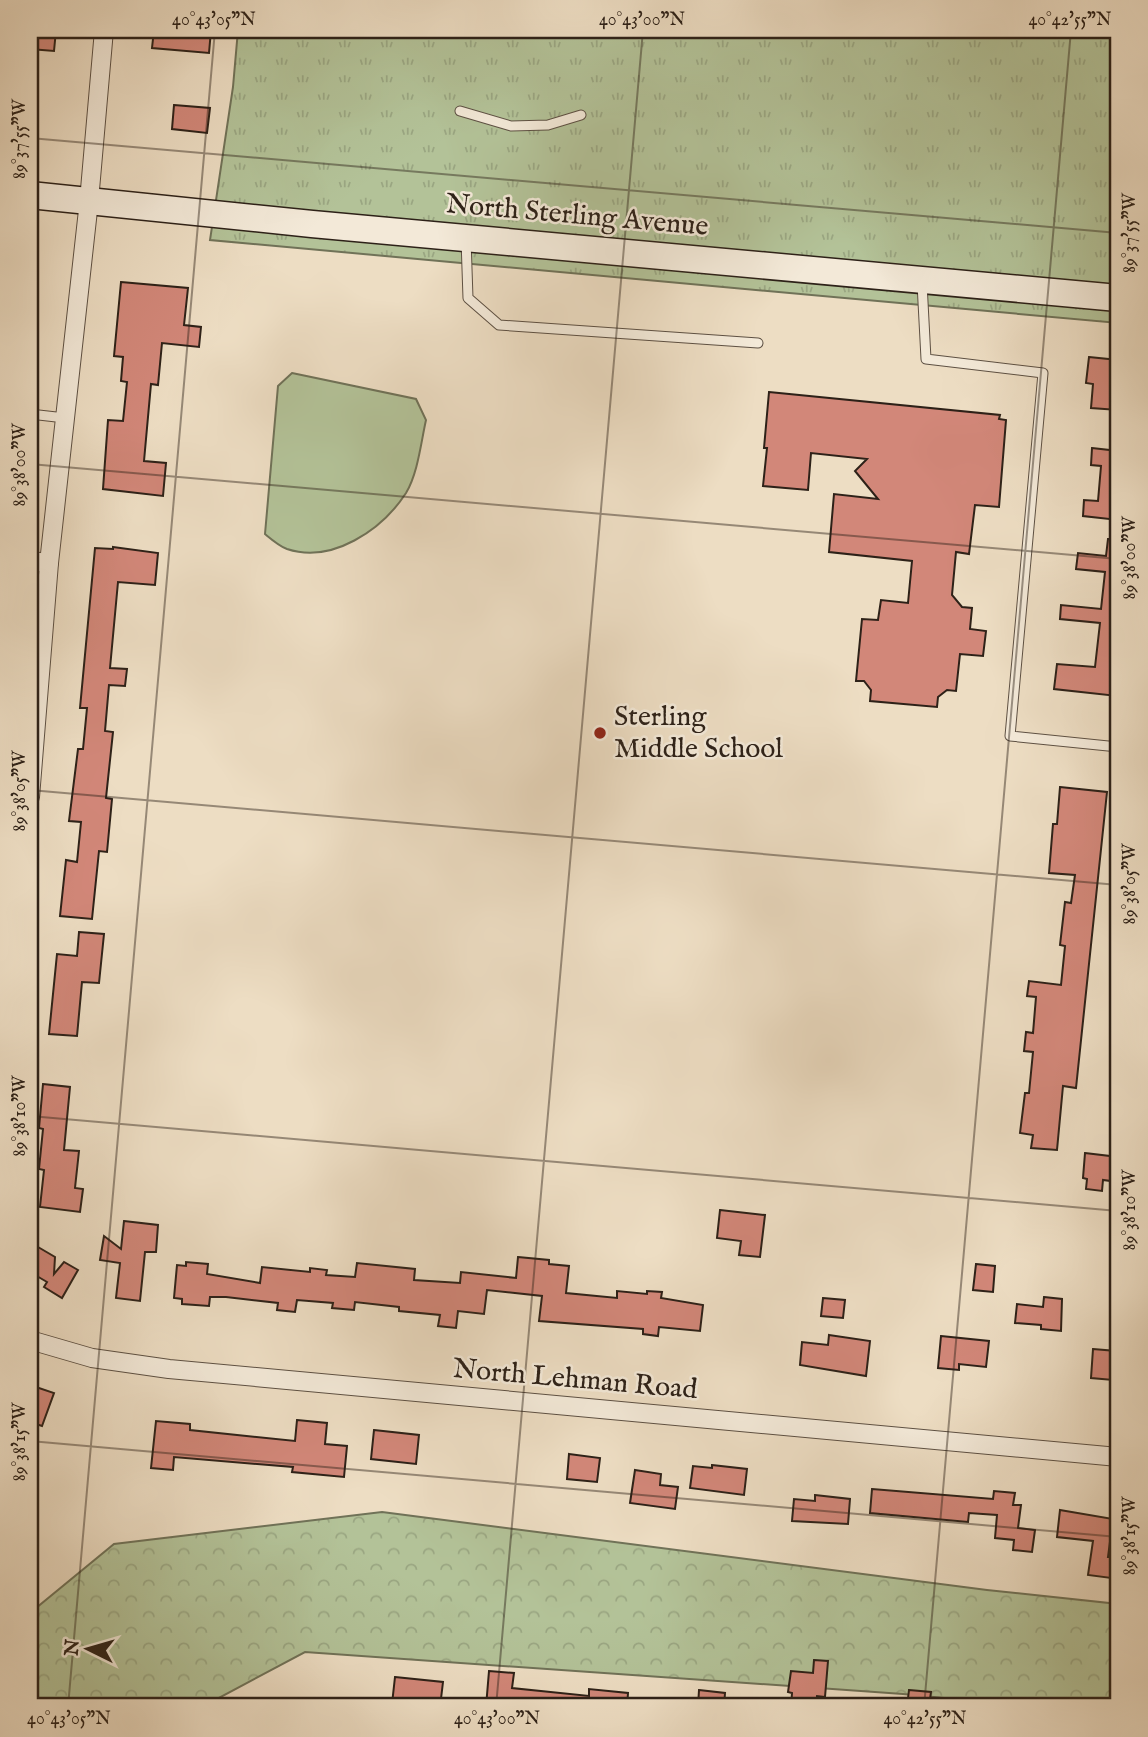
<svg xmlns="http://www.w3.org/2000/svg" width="1148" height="1737" font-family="'IM FELL English',serif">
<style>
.grass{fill:url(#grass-tufts);stroke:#707258;stroke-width:2}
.forest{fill:url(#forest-crowns);stroke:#707258;stroke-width:2}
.park{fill:#b3c298;stroke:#707258;stroke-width:2}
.building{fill:#d28779;stroke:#2d2118;stroke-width:2}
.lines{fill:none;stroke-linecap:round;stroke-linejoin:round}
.lane-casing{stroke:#5d5043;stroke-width:11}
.street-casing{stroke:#5d5043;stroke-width:20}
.secondary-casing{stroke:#2d2118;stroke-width:29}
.lane{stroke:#f3e9d8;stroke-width:9}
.street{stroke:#f3e9d8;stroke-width:18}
.secondary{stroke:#f3e9d8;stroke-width:26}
.ticks{fill:none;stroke:#2d2118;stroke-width:2;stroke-opacity:0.45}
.poi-dot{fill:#8f2418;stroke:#f3e9d8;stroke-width:2.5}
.labels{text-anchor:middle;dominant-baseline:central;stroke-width:5;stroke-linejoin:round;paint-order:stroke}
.street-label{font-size:28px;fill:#2d2118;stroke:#f3e9d8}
.poi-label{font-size:28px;fill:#2d2118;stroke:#f3e9d8;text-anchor:start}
.neatline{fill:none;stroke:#2d2118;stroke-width:2.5}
.ticks-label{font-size:18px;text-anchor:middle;fill:#2d2118}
</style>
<defs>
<pattern id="grass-tufts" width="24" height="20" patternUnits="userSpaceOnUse" patternTransform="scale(1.75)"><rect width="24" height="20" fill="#b3c298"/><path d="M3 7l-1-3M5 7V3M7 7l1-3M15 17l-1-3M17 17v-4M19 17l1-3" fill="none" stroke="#9aa682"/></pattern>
<pattern id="forest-crowns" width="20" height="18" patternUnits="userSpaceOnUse" patternTransform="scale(1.75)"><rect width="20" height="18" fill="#b3c298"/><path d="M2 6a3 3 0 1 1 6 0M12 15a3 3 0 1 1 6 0" fill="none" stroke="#9aa682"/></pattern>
</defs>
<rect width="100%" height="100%" fill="#edddc3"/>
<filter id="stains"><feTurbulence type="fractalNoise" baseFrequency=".00286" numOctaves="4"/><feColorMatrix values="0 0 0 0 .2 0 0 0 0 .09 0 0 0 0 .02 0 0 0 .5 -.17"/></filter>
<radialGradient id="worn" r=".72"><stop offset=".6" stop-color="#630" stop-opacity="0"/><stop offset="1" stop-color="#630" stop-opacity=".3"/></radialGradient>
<path class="grass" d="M238 30H1118V323L210 240 233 87Z"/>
<path class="forest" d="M382 1512 987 1590 1118 1604V1707H1037L903 1694 305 1652 202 1707H30V1613L114 1544Z"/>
<path class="park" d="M292 373 416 399 426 420C421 442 418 473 406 493 382 530 332 564 287 549 279 546 271 539 265 534L278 386Z"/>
<g class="building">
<path d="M30 30H56L54 51 30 49Z"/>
<path d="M154 30H211L209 53 152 48Z"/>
<path d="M174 105 210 108 207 133 172 129Z"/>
<path d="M121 282 188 288 184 325 201 327 199 347 162 343 158 385 151 384 144 461 166 463 163 496 103 489 108 420 123 421 127 382 121 381 123 357 114 356Z"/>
<path d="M1089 357 1118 360V410L1091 408 1093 384 1086 383Z"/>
<path d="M769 392 1000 415 999 419 1006 420 999 507 975 505 969 554 956 552 952 595 962 607 972 608 970 629 986 631 983 656 960 654 956 691 947 690 938 697 937 707 870 701 871 690 864 681H856L862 619 878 620 881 600 908 603 912 561 829 552 834 494 878 499 855 471 867 459 811 453 808 490 763 486 767 448H764Z"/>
<path d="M1092 448 1118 451V520L1083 516 1084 500 1098 501 1101 466 1091 465Z"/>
<path d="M1108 539H1118L1117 696 1054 689 1057 664 1095 667 1100 623 1060 619 1061 605 1101 609 1105 572 1076 569 1078 553 1106 556Z"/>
<path d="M113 547 158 553 155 585 118 582 110 668 127 669 125 686 109 685 105 731 113 732 106 798 112 799 107 852 99 851 92 919 60 916 66 860 77 862 81 822 69 821 78 749H83L87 708H80L95 548 113 549Z"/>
<path d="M1060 787 1107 792 1076 1088 1063 1086 1057 1150 1031 1148 1033 1135 1020 1133 1025 1093H1029L1033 1052 1024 1051 1026 1032 1033 1033 1036 997 1027 996 1029 981 1061 985 1065 946 1060 945 1065 902 1071 903 1075 875 1049 873 1053 824H1057Z"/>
<path d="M79 932 104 934 99 983 82 982 77 1036 49 1034 57 954 77 956Z"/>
<path d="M43 1084 70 1087 64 1150 79 1151 75 1188 83 1189 80 1212 40 1207 44 1170 39 1169 43 1129 39 1128Z"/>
<path d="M1085 1153 1118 1157V1182L1103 1180 1102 1191 1086 1189 1087 1179 1083 1178Z"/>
<path d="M720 1210 765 1215 760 1257 739 1255 741 1241 717 1238Z"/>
<path d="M124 1221 158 1225 156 1252H145L140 1301 116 1298 120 1263 100 1260 104 1236 121 1249Z"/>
<path d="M38 1247 55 1257 54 1274 64 1262 78 1270 62 1298 44 1287 47 1282 30 1272V1261Z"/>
<path d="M518 1257 549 1260V1264L569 1266 566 1293 617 1298V1291L647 1294V1291L662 1292 661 1298 703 1305 700 1331 659 1327 658 1336 643 1334V1329L539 1321 542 1296 487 1290 484 1314 458 1311 456 1328 438 1326 440 1315 399 1311V1307L355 1302 354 1310 332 1308 333 1303 297 1300 295 1312 277 1310 278 1303 226 1297H210L209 1306 182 1304V1299L174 1298 177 1265 186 1266V1262L208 1264 207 1274 260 1283 262 1267 310 1272V1268L327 1270 326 1275 355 1277 357 1263 415 1269 414 1280 460 1283 461 1272 516 1278Z"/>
<path d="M976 1264 995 1266 993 1292 973 1290Z"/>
<path d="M1044 1297 1062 1299 1061 1331 1041 1329V1325L1015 1323 1017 1304 1043 1307Z"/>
<path d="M823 1298 845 1300 843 1318 821 1316Z"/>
<path d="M829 1335 870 1341 866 1376 800 1365 802 1342 828 1345Z"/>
<path d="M941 1336 989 1341 986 1367 959 1364V1370L938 1368Z"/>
<path d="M1093 1349 1116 1351 1113 1380 1091 1378Z"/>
<path d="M30 1385 54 1393 42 1426 30 1422Z"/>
<path d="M297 1420 327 1423 325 1444 347 1446 344 1477 292 1472 293 1467 174 1457 173 1470 151 1468 156 1421 190 1424V1430L295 1441Z"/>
<path d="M374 1430 419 1435 416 1464 371 1459Z"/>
<path d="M569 1454 600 1458 597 1482 567 1479Z"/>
<path d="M712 1465 747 1469 744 1495 690 1488 693 1466 712 1468Z"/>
<path d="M635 1470 661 1474 660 1485 678 1487 675 1509 630 1503Z"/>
<path d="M872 1489 993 1499 994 1491 1015 1493 1013 1505H1021L1018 1528 1035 1530 1032 1552 1013 1550 1014 1540 995 1538 997 1515 969 1513 968 1522 870 1513Z"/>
<path d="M815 1495 850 1499 848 1524 792 1521 794 1499 815 1501Z"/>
<path d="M1060 1510 1113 1519 1108 1557H1114L1111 1578 1088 1575 1093 1541 1057 1537Z"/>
<path d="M814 1660 828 1661 825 1697 817 1696 816 1707H791L792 1693 788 1692 791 1671 813 1673Z"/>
<path d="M489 1671 514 1673 512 1688 589 1696V1689L628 1693 627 1707H486Z"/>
<path d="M395 1677 443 1682 440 1707 392 1704Z"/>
<path d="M699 1690 725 1693 724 1707H698Z"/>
<path d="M909 1690 931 1692 929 1707H907Z"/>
</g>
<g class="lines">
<defs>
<g id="lane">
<path d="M460 111 511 126 548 125 581 115"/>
<path d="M466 239 468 298 499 325 758 343"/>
<path d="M922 283 926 359 1043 373 1010 736 1118 747"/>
<path d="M30 414 65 418"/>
</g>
<g id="street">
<path d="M30 561 49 563"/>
<path d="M30 797 49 563 89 201 104 30"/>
<path d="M30 1340 92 1358 169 1369 1118 1457"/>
</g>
<path id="secondary" d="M30 195 312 224 1118 298"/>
</defs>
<use href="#lane" class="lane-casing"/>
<use href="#street" class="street-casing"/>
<use href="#secondary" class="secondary-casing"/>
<use href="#lane" class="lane"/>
<use href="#street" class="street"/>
<use href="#secondary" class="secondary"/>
</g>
<path class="ticks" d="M30 138 1118 233M30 464 1118 559M30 790 1118 885M30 1116 1118 1211M30 1441 1118 1537M68 1707 215 30M496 1707 643 30M924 1707 1071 30"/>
<circle class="poi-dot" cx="600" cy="733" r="7"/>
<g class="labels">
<g class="street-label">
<text transform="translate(577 216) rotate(5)">North Sterling Avenue</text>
<text transform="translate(575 1380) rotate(5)">North Lehman Road</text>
</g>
<g class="poi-label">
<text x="614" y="717">Sterling<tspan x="614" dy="32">Middle School</tspan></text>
</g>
</g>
<rect width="1148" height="1737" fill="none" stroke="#edddc3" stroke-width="77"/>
<g transform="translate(88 1649) rotate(275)" stroke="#f3e9d8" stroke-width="5" paint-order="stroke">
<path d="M0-5L12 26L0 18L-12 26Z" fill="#2d2118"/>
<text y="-10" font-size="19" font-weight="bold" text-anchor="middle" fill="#2d2118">N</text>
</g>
<rect x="38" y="38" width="1072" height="1660" class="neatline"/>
<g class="ticks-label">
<text x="214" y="25">40°43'05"N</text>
<text x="642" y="25">40°43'00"N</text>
<text x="1070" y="25">40°42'55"N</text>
<text transform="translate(19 139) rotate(-90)" y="6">89°37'55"W</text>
<text transform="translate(1129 233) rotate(-90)" y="6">89°37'55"W</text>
<text transform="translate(19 465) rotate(-90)" y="6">89°38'00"W</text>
<text transform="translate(1129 558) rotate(-90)" y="6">89°38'00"W</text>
<text transform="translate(19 791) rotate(-90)" y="6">89°38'05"W</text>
<text transform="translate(1129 884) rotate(-90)" y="6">89°38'05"W</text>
<text transform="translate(19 1116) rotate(-90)" y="6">89°38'10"W</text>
<text transform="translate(1129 1210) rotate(-90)" y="6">89°38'10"W</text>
<text transform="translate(19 1442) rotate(-90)" y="6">89°38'15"W</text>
<text transform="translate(1129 1536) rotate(-90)" y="6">89°38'15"W</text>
<text x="69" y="1724">40°43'05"N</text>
<text x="497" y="1724">40°43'00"N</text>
<text x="925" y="1724">40°42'55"N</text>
</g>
<rect width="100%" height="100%" filter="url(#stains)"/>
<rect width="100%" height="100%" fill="url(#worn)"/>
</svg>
